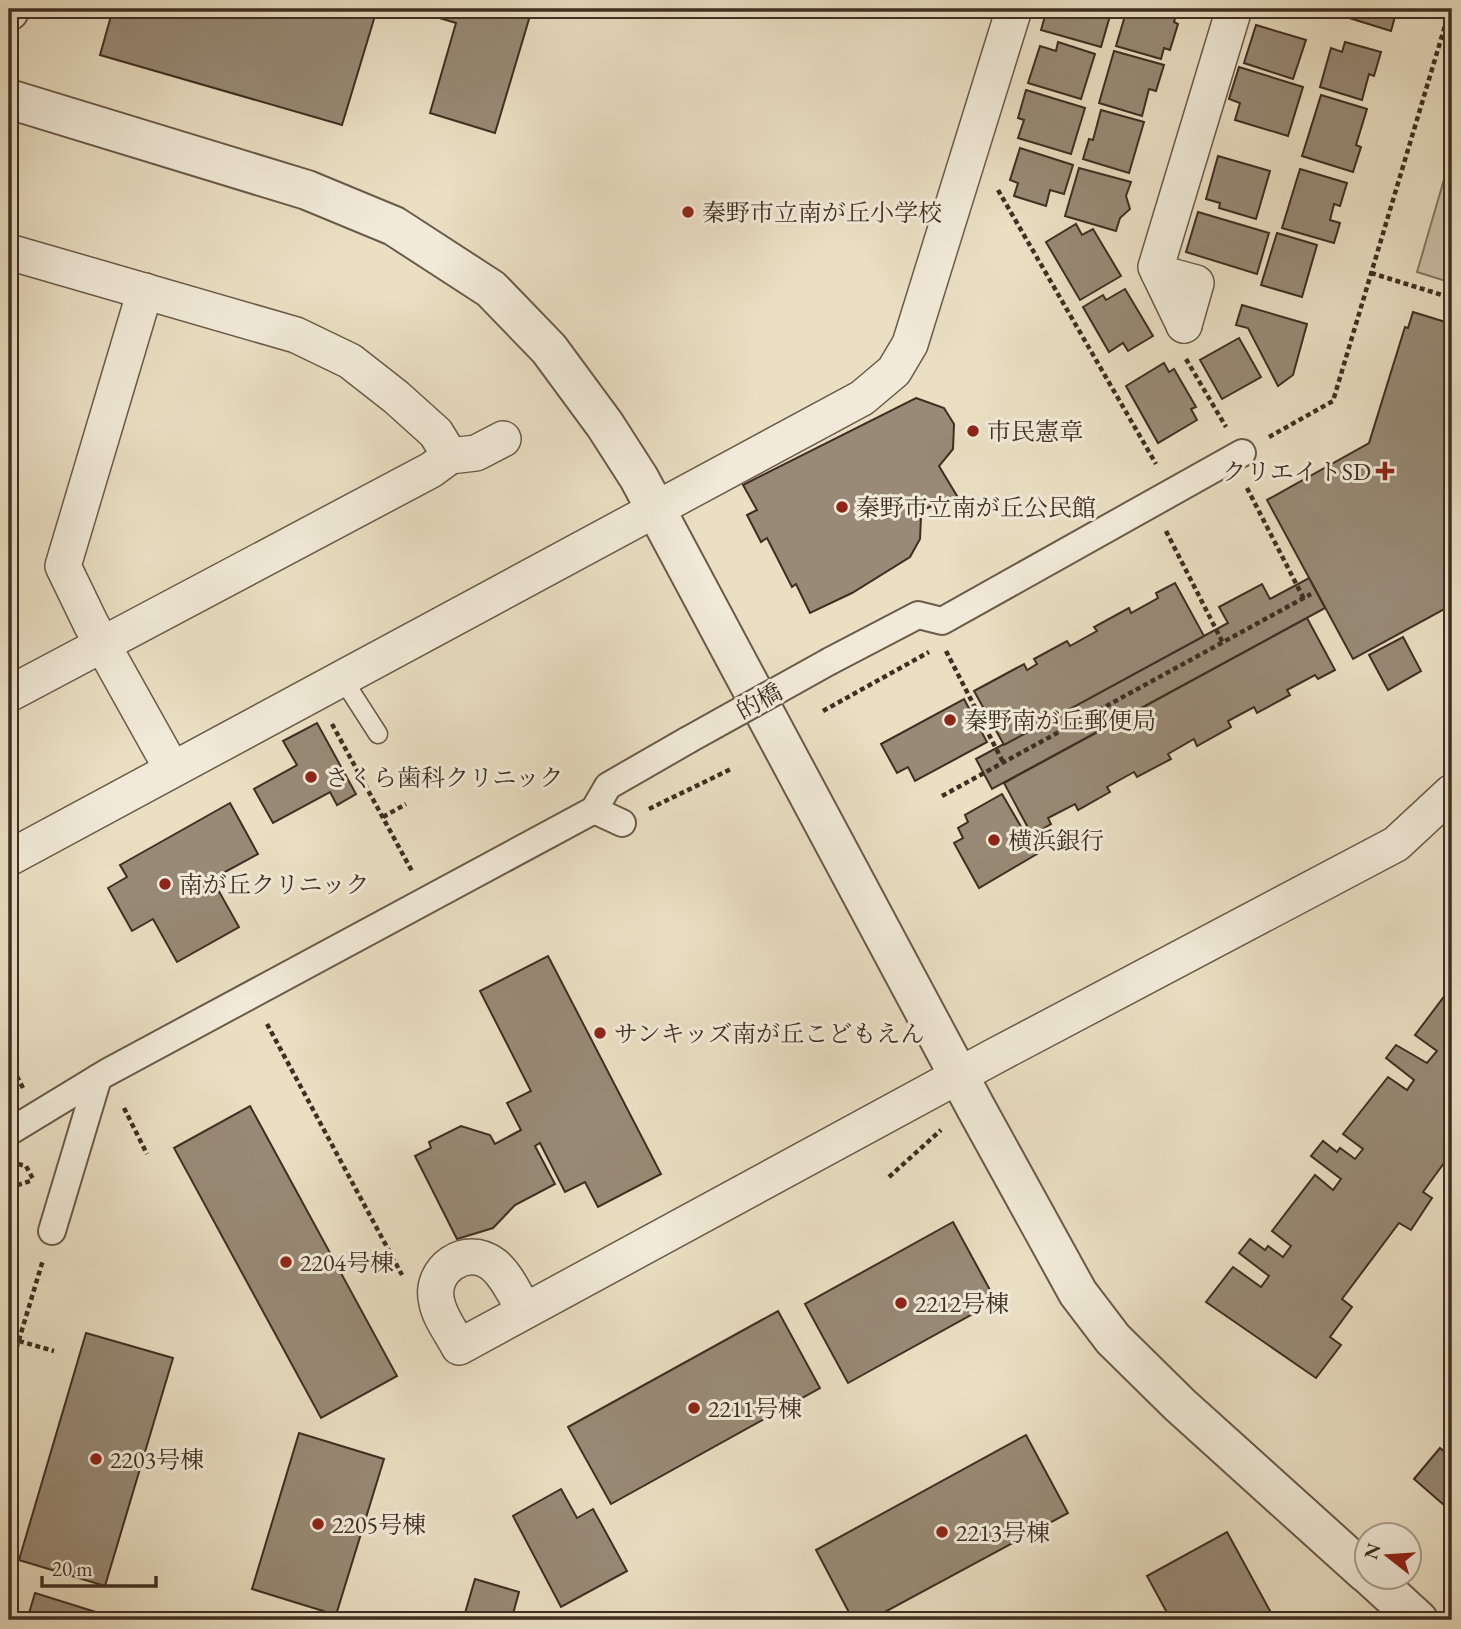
<svg xmlns="http://www.w3.org/2000/svg" width="1461" height="1629" font-family="'EB Garamond','Noto Serif JP',serif">
<style>
.green{fill:#cdc1a8;stroke:#867865;stroke-width:2}
.building{fill:#988a76;stroke:#3f2e22;stroke-width:2}
.lines{fill:none;stroke-linecap:round;stroke-linejoin:round}
.service-casing{stroke:#6a5a4a;stroke-width:21}
.pedestrian-casing{stroke:#6a5a4a;stroke-width:30}
.minor-casing{stroke:#6a5a4a;stroke-width:38}
.tertiary-casing{stroke:#6a5a4a;stroke-width:42}
.path{stroke:#3f2e22;stroke-width:4.5;stroke-dasharray:5 3.5;stroke-linecap:butt}
.service{stroke:#f1ead8;stroke-width:18}
.pedestrian{stroke:#f1ead8;stroke-width:26}
.minor{stroke:#f1ead8;stroke-width:35}
.tertiary{stroke:#f1ead8;stroke-width:38}
.pedestrian-bridge-casing{stroke:#6a5a4a;stroke-width:30;stroke-linecap:butt}
.pedestrian-bridge{stroke:#f1ead8;stroke-width:26}
.poi-dot{fill:#8f2418;stroke:#f1ead8;stroke-width:2.5}
.labels{text-anchor:middle;dominant-baseline:central;stroke-width:6;stroke-linejoin:round;paint-order:stroke}
.poi-label{font-size:24px;fill:#3f2e22;stroke:#f1ead8;text-anchor:start}
.street-label{font-size:24px;fill:#3f2e22;stroke:#f1ead8}
</style>
<rect width="100%" height="100%" fill="#eadfc3"/>
<filter id="stains"><feTurbulence type="fractalNoise" baseFrequency=".00286" numOctaves="4"/><feColorMatrix values="0 0 0 0 .2 0 0 0 0 .09 0 0 0 0 .02 0 0 0 .5 -.17"/></filter>
<radialGradient id="worn" r=".72"><stop offset=".6" stop-color="#630" stop-opacity="0"/><stop offset="1" stop-color="#630" stop-opacity=".3"/></radialGradient>
<path class="green" d="M1452 152V283L1417 272Z"/>
<g class="building">
<path d="M113 9H377L342 125 100 55Z"/>
<path d="M435 9H532L495 133 430 113 456 23 433 16Z"/>
<path d="M1047 9H1112L1101 47 1041 30Z"/>
<path d="M1127 9H1178L1174 22 1178 24 1170 50 1164 48 1161 59 1116 46Z"/>
<path d="M1348 9H1397L1391 31 1346 17Z"/>
<path d="M1256 25 1306 40 1293 79 1244 63Z"/>
<path d="M1058 42 1095 54 1081 99 1028 83 1040 46 1056 51Z"/>
<path d="M1345 42 1381 52 1374 76 1369 74 1362 100 1320 87 1331 48 1342 52Z"/>
<path d="M1114 51 1164 65 1156 91 1149 89 1142 116 1099 103Z"/>
<path d="M1239 67 1303 87 1288 136 1235 120 1240 103 1229 99Z"/>
<path d="M1026 90 1085 108 1071 154 1018 138 1024 120 1018 118Z"/>
<path d="M1321 95 1367 109 1356 145 1361 147 1353 172 1302 156Z"/>
<path d="M1101 110 1144 122 1129 173 1083 159 1089 139 1093 140Z"/>
<path d="M1020 148 1073 165 1064 194 1050 190 1046 206 1014 196 1018 183 1010 180Z"/>
<path d="M1218 156 1270 171 1256 219 1219 208 1220 203 1206 199Z"/>
<path d="M1079 168 1131 182 1126 196 1130 209 1120 218 1116 231 1065 216Z"/>
<path d="M1300 169 1347 183 1340 206 1334 204 1330 220 1340 223 1334 243 1282 228Z"/>
<path d="M1198 212 1269 233 1257 274 1186 252Z"/>
<path d="M1076 224 1082 235 1093 229 1121 276 1080 300 1046 242Z"/>
<path d="M1277 233 1317 245 1302 297 1261 285Z"/>
<path d="M1125 289 1153 336 1128 351 1123 343 1109 352 1083 307 1103 295 1106 300Z"/>
<path d="M1242 305 1307 324 1293 375 1278 386 1248 328 1236 325Z"/>
<path d="M1413 312 1452 324V605L1353 659 1267 500 1369 443 1405 327 1408 328Z"/>
<path d="M1239 338 1261 377 1222 399 1200 360Z"/>
<path d="M1164 363 1169 372 1174 369 1196 407 1191 409 1197 420 1158 443 1126 386Z"/>
<path d="M916 398 944 408 954 424 953 449 939 466 957 496 943 505 940 503 917 512 921 517 920 539 910 557 852 593 810 613 796 584 792 587 767 538 761 542 747 515 757 510 743 485Z"/>
<path d="M1309 578 1325 608 992 789 976 759 1228 623 1219 607 1262 584 1270 599Z"/>
<path d="M1175 583 1204 636 1004 745 974 691 1024 664 1027 670 1037 664 1034 659 1067 641 1070 646 1097 631 1094 627 1129 608 1131 613 1158 598 1156 593Z"/>
<path d="M1307 618 1335 670 1318 679 1315 675 1287 690 1290 695 1257 713 1254 707 1228 721 1231 727 1197 746 1194 739 1168 754 1171 759 1137 777 1134 772 1107 787 1110 792 1078 810 1075 804 1048 818 1051 824 1032 835 1004 783Z"/>
<path d="M1403 637 1421 671 1388 690 1369 655Z"/>
<path d="M964 699 987 742 915 781 908 767 897 773 881 744Z"/>
<path d="M317 723 356 794 337 805 330 792 273 823 254 789 297 765 283 741Z"/>
<path d="M1002 794 1037 854 979 888 954 843 963 838 958 828 968 822 965 815Z"/>
<path d="M230 803 258 854 212 879 239 927 177 962 153 919 132 931 108 888 127 877 120 865Z"/>
<path d="M548 956 661 1174 598 1207 585 1182 565 1192 540 1143 535 1146 555 1184 515 1205 493 1228 457 1239 415 1156 431 1148 429 1142 461 1126 490 1135 495 1144 521 1130 507 1103 531 1091 480 991Z"/>
<path d="M1452 986V1152L1423 1192 1432 1198 1411 1230 1399 1223 1342 1299 1352 1307 1330 1337 1341 1345 1316 1378 1206 1302 1233 1267 1261 1287 1269 1276 1239 1253 1250 1239 1265 1250 1268 1246 1283 1257 1291 1246 1272 1231 1315 1175 1333 1190 1341 1179 1311 1156 1323 1141 1337 1152 1340 1148 1355 1159 1363 1149 1343 1134 1388 1077 1407 1090 1414 1080 1386 1058 1396 1045 1427 1063 1437 1051 1415 1035Z"/>
<path d="M250 1106 397 1376 321 1418 174 1148Z"/>
<path d="M953 1222 996 1301 848 1383 805 1304Z"/>
<path d="M778 1311 820 1388 611 1504 568 1427Z"/>
<path d="M86 1333 173 1358 105 1586 19 1560Z"/>
<path d="M299 1433 384 1459 336 1615 252 1589Z"/>
<path d="M1026 1435 1068 1513 870 1620H853L816 1550Z"/>
<path d="M1440 1448 1452 1458V1512L1414 1479Z"/>
<path d="M561 1489 577 1518 593 1509 627 1571 561 1607 513 1516Z"/>
<path d="M1227 1532 1275 1620H1171L1147 1576Z"/>
<path d="M475 1579 519 1592 513 1614 534 1620H463Z"/>
<path d="M35 1593 115 1618V1620H27Z"/>
</g>
<g class="lines">
<defs>
<path id="service" d="M342 678 378 734"/>
<g id="pedestrian">
<path d="M830 661 918 615 942 621 1242 453"/>
<path d="M594 810 622 823"/>
<path d="M9 1132 106 1073 594 810 608 786 688 740"/>
<path d="M52 1231 98 1078"/>
</g>
<g id="minor">
<path d="M9 252 296 335 350 361 396 397 436 433 450 456 431 470 9 694"/>
<path d="M1159 273 1196 283 1184 325"/>
<path d="M145 291 63 566 91 624 172 769"/>
<path d="M1184 325 1156 267 1234 9"/>
<path d="M450 456 476 453 503 439"/>
<path d="M9 858 862 398 894 371 910 344 1014 9"/>
<path d="M524 1310C515 1295 508 1277 494 1265 466 1243 428 1270 437 1303 440 1318 452 1333 459 1347L993 1057 1396 844 1452 792"/>
</g>
<g id="tertiary">
<path d="M9 11V9"/>
<path d="M9 99 307 190 394 226 491 289 549 349 605 425 639 478 976 1108 1078 1293 1113 1339 1180 1405 1366 1573"/>
<path d="M1370 1576 1418 1620"/>
</g>
</defs>
<use href="#service" class="service-casing"/>
<use href="#pedestrian" class="pedestrian-casing"/>
<use href="#minor" class="minor-casing"/>
<use href="#tertiary" class="tertiary-casing"/>
<g class="path">
<path d="M998 190 1156 464"/>
<path d="M1371 273 1452 298"/>
<path d="M1186 359 1226 427"/>
<path d="M1269 437 1333 401 1450 9"/>
<path d="M1247 488 1304 599"/>
<path d="M1166 531 1223 643"/>
<path d="M946 651 1003 762"/>
<path d="M823 711 929 652"/>
<path d="M332 724 413 873"/>
<path d="M942 796 1311 594"/>
<path d="M649 809 733 768"/>
<path d="M383 817 406 804"/>
<path d="M267 1024 402 1275"/>
<path d="M9 1061 23 1088"/>
<path d="M124 1108 147 1154"/>
<path d="M18 1164 26 1166 33 1179"/>
<path d="M889 1177 941 1130"/>
<path d="M9 1188 33 1180"/>
<path d="M19 1341 54 1351"/>
<path d="M9 1373 43 1260"/>
</g>
<use href="#service" class="service"/>
<use href="#pedestrian" class="pedestrian"/>
<use href="#minor" class="minor"/>
<use href="#tertiary" class="tertiary"/>
<defs>
<path id="pedestrian-bridge" d="M688 740 830 661"/>
</defs>
<use href="#pedestrian-bridge" class="pedestrian-bridge-casing"/>
<use href="#pedestrian-bridge" class="pedestrian-bridge"/>
</g>
<g class="poi-dot">
<circle cx="688" cy="212" r="7"/>
<circle cx="973" cy="431" r="7"/>
<path d="M1381.5 460.5h7v7h7v7h-7v7h-7v-7h-7v-7h7z"/>
<circle cx="842" cy="507" r="7"/>
<circle cx="950" cy="720" r="7"/>
<circle cx="311" cy="777" r="7"/>
<circle cx="994" cy="840" r="7"/>
<circle cx="165" cy="884" r="7"/>
<circle cx="600" cy="1033" r="7"/>
<circle cx="286" cy="1262" r="7"/>
<circle cx="901" cy="1303" r="7"/>
<circle cx="694" cy="1408" r="7"/>
<circle cx="96" cy="1459" r="7"/>
<circle cx="318" cy="1524" r="7"/>
<circle cx="942" cy="1532" r="7"/>
</g>
<g class="labels">
<g class="poi-label">
<text x="702" y="212">秦野市立南が丘小学校</text>
<text x="987" y="431">市民憲章</text>
<text x="1371" y="471" text-anchor="end">クリエイトSD</text>
<text x="856" y="507">秦野市立南が丘公民館</text>
<text x="964" y="720">秦野南が丘郵便局</text>
<text x="325" y="777">さくら歯科クリニック</text>
<text x="1008" y="840">横浜銀行</text>
<text x="179" y="884">南が丘クリニック</text>
<text x="614" y="1033">サンキッズ南が丘こどもえん</text>
<text x="300" y="1262">2204号棟</text>
<text x="915" y="1303">2212号棟</text>
<text x="708" y="1408">2211号棟</text>
<text x="110" y="1459">2203号棟</text>
<text x="332" y="1524">2205号棟</text>
<text x="956" y="1532">2213号棟</text>
</g>
<g class="street-label">
<text transform="translate(759 701) rotate(-29)">的橋</text>
</g>
</g>
<rect width="1461" height="1629" fill="none" stroke="#eadfc3" stroke-width="35"/>
<rect x="10" y="10" width="1440" height="1608" fill="none" stroke="#3f2e22" stroke-width="3.5"/>
<rect x="18" y="18" width="1426" height="1594" fill="none" stroke="#3f2e22" stroke-width="2"/>
<g transform="translate(1388 1556) rotate(287)"><circle r="33" fill="#f1ead8" stroke="#aa9f8f" stroke-width="2"/>
<path d="M0-5L12 26L0 18L-12 26Z" fill="#8f2418"/>
<text y="-10" font-size="19" font-weight="bold" text-anchor="middle" fill="#3f2e22">N</text>
</g>
<path d="M42 1576v10h114v-10" fill="none" stroke="#3f2e22" stroke-width="3.5"/>
<text x="52" y="1576" font-size="21" fill="#3f2e22" stroke="#f1ead8" stroke-width="5" paint-order="stroke">20 m</text>
<rect width="100%" height="100%" filter="url(#stains)"/>
<rect width="100%" height="100%" fill="url(#worn)"/>
</svg>
